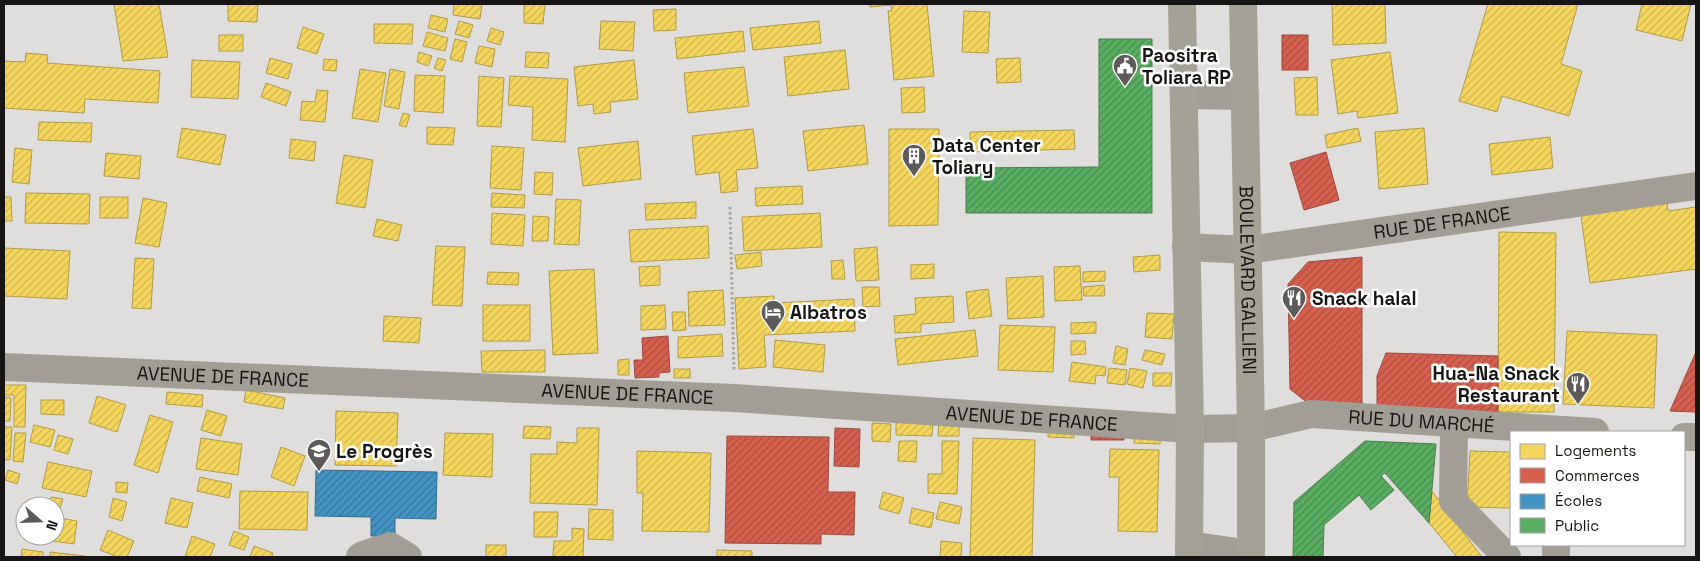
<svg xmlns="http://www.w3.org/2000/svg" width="1700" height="561" font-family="'Space Grotesk',sans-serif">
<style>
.homes{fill:url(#homes-hatch);stroke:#b39b46}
.shops{fill:url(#shops-hatch);stroke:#9c4a3c}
.schools{fill:url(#schools-hatch);stroke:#366d8e}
.public{fill:url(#public-hatch);stroke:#46804a}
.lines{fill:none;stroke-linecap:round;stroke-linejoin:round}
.path{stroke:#a9a7a0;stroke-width:3;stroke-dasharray:2.5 2.5;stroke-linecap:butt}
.minor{stroke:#a29e95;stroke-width:28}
.major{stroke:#a4a297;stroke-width:28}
.labels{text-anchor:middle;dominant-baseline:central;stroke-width:5;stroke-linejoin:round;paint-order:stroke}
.poi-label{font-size:19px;font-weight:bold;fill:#161513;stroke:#fff;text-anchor:start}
.street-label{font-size:19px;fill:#161513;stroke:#fff}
</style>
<defs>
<pattern id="homes-hatch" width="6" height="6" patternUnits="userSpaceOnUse" patternTransform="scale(1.25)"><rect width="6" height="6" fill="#f6d55c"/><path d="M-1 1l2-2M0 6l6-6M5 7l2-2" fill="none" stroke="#d2b64f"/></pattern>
<pattern id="shops-hatch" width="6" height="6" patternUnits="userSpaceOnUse" patternTransform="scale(1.25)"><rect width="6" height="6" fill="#d6604d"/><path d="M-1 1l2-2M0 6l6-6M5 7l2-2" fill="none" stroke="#ad4e3f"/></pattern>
<pattern id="schools-hatch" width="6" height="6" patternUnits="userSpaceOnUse" patternTransform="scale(1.25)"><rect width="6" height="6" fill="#4393c3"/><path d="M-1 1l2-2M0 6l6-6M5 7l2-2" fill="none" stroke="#37779d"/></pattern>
<pattern id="public-hatch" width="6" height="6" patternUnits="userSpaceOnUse" patternTransform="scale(1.25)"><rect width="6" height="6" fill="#5aae61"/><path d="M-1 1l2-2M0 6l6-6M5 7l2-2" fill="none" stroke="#498c4f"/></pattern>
</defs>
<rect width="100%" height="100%" fill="#e0dedc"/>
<g class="homes">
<path d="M114 4H159L168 57 123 61Z"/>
<path d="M228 4H258L257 22 228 21Z"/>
<path d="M454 4H482L480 19 453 15Z"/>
<path d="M524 4H545L543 24 524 23Z"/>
<path d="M869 4H927L934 76 894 80 888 11H892L891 5 870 7Z"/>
<path d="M1332 4H1385L1386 43 1333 45Z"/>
<path d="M1488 4H1578L1561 64 1582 71 1569 116 1502 96 1497 112 1459 101Z"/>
<path d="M1642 4H1691L1682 41 1636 30Z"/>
<path d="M676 9V30L654 31 653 10Z"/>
<path d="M964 11 990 12 988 53 962 52Z"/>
<path d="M431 15 448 19 445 32 428 28Z"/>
<path d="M459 21 473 25 469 38 455 34Z"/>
<path d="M601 21 635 22 633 51 599 49Z"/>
<path d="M819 21 821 43 753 50 750 28Z"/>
<path d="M374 24H413L412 44 374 43Z"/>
<path d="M303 27 324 34 317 54 297 48Z"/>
<path d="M491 28 504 32 500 45 487 41Z"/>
<path d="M743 31 745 51 677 59 675 38Z"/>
<path d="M427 32 448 38 445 51 423 46Z"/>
<rect x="219" y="35" width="24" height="16"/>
<path d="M455 39 467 42 462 62 450 59Z"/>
<path d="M479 46 495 49 492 67 475 63Z"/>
<path d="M845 50 849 89 788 96 784 57Z"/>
<path d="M419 52 432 56 428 66 417 62Z"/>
<path d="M526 52 549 53 548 68 525 67Z"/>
<path d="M1390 52 1398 113 1358 118 1357 111 1338 114 1331 60Z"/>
<path d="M26 53 48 55 47 63 160 71 158 103 85 99 84 113 4 108V61L25 62Z"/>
<path d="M270 58 292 64 288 79 266 73Z"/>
<path d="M438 58 446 60 442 71 434 68Z"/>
<path d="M1020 58 1021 82 997 83 996 59Z"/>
<path d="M324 59 337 60 336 71 323 70Z"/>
<path d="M192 60 240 62 238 99 191 97Z"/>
<path d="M634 60 638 99 610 102 611 112 594 114 593 104 578 106 574 67Z"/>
<path d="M744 67 749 106 688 113 684 73Z"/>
<path d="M360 69 386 73 378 122 352 118Z"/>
<path d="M390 69 405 72 399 109 384 106Z"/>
<path d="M415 75 445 76 443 113 414 111Z"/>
<path d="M479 76 504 78 501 127 477 126Z"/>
<path d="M510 76 568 79 565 142 532 140 533 107 508 105Z"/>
<path d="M1317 77 1318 115H1296L1294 78Z"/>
<path d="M266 83 291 92 286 106 261 97Z"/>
<path d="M924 87 925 112 902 113 901 88Z"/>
<path d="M317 90 328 91 325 122 300 120 302 101 315 102Z"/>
<path d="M403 113 410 115 406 127 399 125Z"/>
<path d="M39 122 92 123 91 142 38 140Z"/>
<path d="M864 125 868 164 808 171 803 131Z"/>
<path d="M427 127 455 128 453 145 427 144Z"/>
<path d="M182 128 226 135 220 165 177 157Z"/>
<path d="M1358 128 1361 141 1327 148 1325 135Z"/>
<path d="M1424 128 1428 184 1379 189 1375 132Z"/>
<path d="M753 129 758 168 736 170 738 191 721 193 719 172 696 175 692 136Z"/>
<path d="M889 129H939L938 225 889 226Z"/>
<path d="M1074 130 1075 149 970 152V132Z"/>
<path d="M1550 137 1553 168 1492 175 1489 144Z"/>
<path d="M291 139 316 142 314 161 289 158Z"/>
<path d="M638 141 641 179 583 186 578 148Z"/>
<path d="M492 146 524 148 521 190 490 188Z"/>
<path d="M15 148 32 150 29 184 12 182Z"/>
<path d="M106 153 141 156 139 179 104 176Z"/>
<path d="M344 155 373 160 365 208 336 203Z"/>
<path d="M535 172 553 173 552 195 534 194Z"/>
<path d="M802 186 803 204 756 206 755 188Z"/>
<path d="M26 193 90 194 89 224 25 223Z"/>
<path d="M492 193 525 195 524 208 491 207Z"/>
<path d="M1666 196 1668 211 1696 207V269L1590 283 1580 208Z"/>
<path d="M4 197H11L12 221H4Z"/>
<rect x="100" y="197" width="28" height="21"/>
<path d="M143 198 167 203 159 247 135 243Z"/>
<path d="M556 199 581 200 579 245 554 244Z"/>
<path d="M696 202V218L646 220 645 204Z"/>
<path d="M492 213 525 215 523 246 491 244Z"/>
<path d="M820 213 822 247 744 251 742 217Z"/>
<path d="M533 216 549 217 548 241H532Z"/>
<path d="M377 219 402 225 398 241 373 236Z"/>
<path d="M708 226 709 258 631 262 629 230Z"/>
<path d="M1499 232 1556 233 1554 412H1498Z"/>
<path d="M436 246 465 247 462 306 432 305Z"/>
<path d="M877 247 879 280 856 281 854 249Z"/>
<path d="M4 248 70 251 67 299 4 296Z"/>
<path d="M761 252 762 266 737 269 735 255Z"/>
<path d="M1160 255V270L1134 272 1133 257Z"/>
<path d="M135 258 154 259 151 309 132 308Z"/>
<path d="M843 260 845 279H832L831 261Z"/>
<path d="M934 264V278L911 279V265Z"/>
<path d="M660 266V285L640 286 639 267Z"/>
<path d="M1080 266 1082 300 1055 301 1054 267Z"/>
<path d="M594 269 598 353 553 355 549 271Z"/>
<path d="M1105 271V281L1083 282V272Z"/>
<path d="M488 272 519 273 518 285 487 284Z"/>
<path d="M1043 276 1044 317 1008 319 1006 278Z"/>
<path d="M1104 285 1105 296H1084L1083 287Z"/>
<path d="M862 287H879L880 306 863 307Z"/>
<path d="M988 289 992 316 969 319 966 292Z"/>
<path d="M723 290 725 325 689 326 688 292Z"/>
<path d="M774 296V303L854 299 855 331 764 335 766 367 739 369 735 298Z"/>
<path d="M953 296 954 322 921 324V332L895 333 894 316 916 314 915 298Z"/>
<rect x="483" y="305" width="47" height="36"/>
<path d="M665 305 666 329 641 330V306Z"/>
<path d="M672 312H685L686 330 673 331Z"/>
<path d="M1147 313 1174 314 1172 339 1145 337Z"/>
<path d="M384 316 421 318 419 343 383 341Z"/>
<path d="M1096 322V333L1071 334V323Z"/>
<path d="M1000 325 1055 327 1053 372 998 370Z"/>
<path d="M975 330 978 356 898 365 895 339Z"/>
<path d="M1567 331 1657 335 1654 408 1563 404Z"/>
<path d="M722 334 723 356 678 358V337Z"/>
<path d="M775 340 825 345 823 372 773 367Z"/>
<path d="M1071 341H1085L1086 354 1071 355Z"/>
<path d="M1116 346 1128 349 1125 365 1113 363Z"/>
<path d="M545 350V372H482L481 351Z"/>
<path d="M1145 350 1165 354 1162 365 1142 360Z"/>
<path d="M629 359V375H618V360Z"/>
<path d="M1072 362 1106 367 1105 376 1096 375 1095 384 1069 381Z"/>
<path d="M1109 368 1127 370 1125 385 1107 383Z"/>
<path d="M1130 368 1147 371 1143 388 1127 384Z"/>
<rect x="674" y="369" width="16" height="9"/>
<path d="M1153 373H1172L1171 386H1153Z"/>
<path d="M4 385H26L25 427H14V395H4Z"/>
<path d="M246 390 285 398 283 409 244 402Z"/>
<path d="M167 392 203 395 202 407 166 404Z"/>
<path d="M97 396 126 405 117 432 89 423Z"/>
<path d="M4 397 11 398 10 421H4Z"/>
<path d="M41 400H64V415L41 414Z"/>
<path d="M207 410 227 416 221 436 201 430Z"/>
<path d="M336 411 398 413 396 466 335 465Z"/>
<path d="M150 415 173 422 158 473 134 465Z"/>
<path d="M896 421 933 422 932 436 896 435Z"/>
<path d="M939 422H959V436H938Z"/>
<path d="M872 423 891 424 890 442 872 441Z"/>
<path d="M1048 424H1074V438L1048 437Z"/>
<path d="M34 425 55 430 50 447 30 442Z"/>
<path d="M524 426 551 427 550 439 523 438Z"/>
<path d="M4 427H12L10 460H4Z"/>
<path d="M577 428H599L597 505 530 503 531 454H557V442L577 443Z"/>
<path d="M1134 429H1161L1160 444 1134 443Z"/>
<path d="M15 433H26L23 462 13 461Z"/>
<path d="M445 433 493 434 492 477 443 475Z"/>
<path d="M58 435 73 439 68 454 54 450Z"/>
<path d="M201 438 242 444 238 475 196 469Z"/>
<path d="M973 438 1035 440 1032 557H970Z"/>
<path d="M899 441H917L916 462 898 461Z"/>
<path d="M942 441H959L957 494 928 493V474H942Z"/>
<path d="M281 447 305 456 294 486 271 477Z"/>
<path d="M1110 449 1159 450 1157 532 1118 531 1119 477H1109Z"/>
<path d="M637 451 711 453 709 532 642 531 643 493H637Z"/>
<path d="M1470 451 1511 452V508L1467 507Z"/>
<path d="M48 462 92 471 86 497 42 488Z"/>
<path d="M8 470 20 474 17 484 5 480Z"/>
<path d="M200 477 232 484 229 498 197 491Z"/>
<path d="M116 482 128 483 127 493 116 492Z"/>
<path d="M240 491 308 492 307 530 239 529Z"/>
<path d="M1432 491 1482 557H1457L1429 523Z"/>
<path d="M883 492 904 498 899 514 879 508Z"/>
<path d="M51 497 63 499 58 514H55V506H49Z"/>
<path d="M113 498 127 502 122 521 109 517Z"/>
<path d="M171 498 193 503 187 528 165 523Z"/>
<path d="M940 502 962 507 959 524 936 519Z"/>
<path d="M912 508 934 513 931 528 909 523Z"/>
<path d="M589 509 613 510V540L588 539Z"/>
<path d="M534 512H558L557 537H534Z"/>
<path d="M55 517 77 521 74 544 33 538V536H55Z"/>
<path d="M572 528 584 529 583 557H553L554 541H572Z"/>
<path d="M108 530 134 541 127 557H118L100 550Z"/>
<path d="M234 531 249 537 244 550 229 545Z"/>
<path d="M192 536 215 544 210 557H185Z"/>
<path d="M941 541 962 543 961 557H940Z"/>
<rect x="486" y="545" width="20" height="12"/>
<path d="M254 546 273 553 272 557H250Z"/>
<path d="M22 549 43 552V557H21Z"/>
<path d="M717 550 752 551V557H717Z"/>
<path d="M50 552 85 556V557H50Z"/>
</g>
<g class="shops">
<rect x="1282" y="35" width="26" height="35"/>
<path d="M1326 152 1339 200 1304 210 1290 163Z"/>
<path d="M1362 257V406L1309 404 1290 389 1288 284 1308 262Z"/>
<path d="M668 336 670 372 659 373V377L635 378 634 360H643L642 338Z"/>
<path d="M1696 352V412L1670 411Z"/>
<path d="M1386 353 1498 356V412L1377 411V376Z"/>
<path d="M1091 426 1124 427V440H1091Z"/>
<path d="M835 428 860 429 859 467 834 466Z"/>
<path d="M727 436 829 437 828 492H855L854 535 821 534V544L725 543Z"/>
</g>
<path class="schools" d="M316 470 437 472 436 519 395 518V536H371V517L315 516Z"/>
<g class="public">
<path d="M1099 39H1152V213H966V168L1099 167Z"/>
<path d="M1365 441 1436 444 1429 523 1385 473 1381 476 1394 490 1371 510 1359 495 1324 525 1323 557H1293L1294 502Z"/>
</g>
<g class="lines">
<path class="path" d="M730 207 734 372"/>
<g class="minor">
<path d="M1184 95 1245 96"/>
<path id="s1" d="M1186 247 1248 250 1696 186"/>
<path id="s2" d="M4 367 734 398 1190 429 1251 428 1311 414 1595 432"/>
<path d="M1454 424 1453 501 1507 557"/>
<path d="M1684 437H1696"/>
<path d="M1189 545 1251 554"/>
<path d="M360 557 363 555 390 546 408 557"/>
<path d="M1556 557V545"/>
</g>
<g class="major">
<path d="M1182 4 1190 429 1189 557"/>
<path id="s3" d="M1243 4 1251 428V557"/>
</g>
</g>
<defs>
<symbol id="civic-pin" viewBox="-11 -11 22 30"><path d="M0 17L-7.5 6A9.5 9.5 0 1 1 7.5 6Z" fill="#5d5b59" stroke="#fff"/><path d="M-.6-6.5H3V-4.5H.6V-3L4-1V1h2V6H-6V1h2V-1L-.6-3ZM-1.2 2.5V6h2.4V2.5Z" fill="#fff"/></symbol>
<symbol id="building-pin" viewBox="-11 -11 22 30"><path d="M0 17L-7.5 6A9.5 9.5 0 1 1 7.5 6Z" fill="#5d5b59" stroke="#fff"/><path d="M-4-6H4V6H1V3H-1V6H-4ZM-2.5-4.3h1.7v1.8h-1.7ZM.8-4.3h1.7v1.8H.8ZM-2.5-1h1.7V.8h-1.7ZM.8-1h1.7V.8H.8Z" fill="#fff"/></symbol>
<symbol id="restaurant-pin" viewBox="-11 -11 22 30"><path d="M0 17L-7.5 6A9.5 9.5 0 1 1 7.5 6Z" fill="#5d5b59" stroke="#fff"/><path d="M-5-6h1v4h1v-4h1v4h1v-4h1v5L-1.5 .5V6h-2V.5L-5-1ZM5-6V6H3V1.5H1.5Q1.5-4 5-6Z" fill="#fff"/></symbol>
<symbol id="hotel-pin" viewBox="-11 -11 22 30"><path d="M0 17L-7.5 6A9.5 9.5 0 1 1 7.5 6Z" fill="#5d5b59" stroke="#fff"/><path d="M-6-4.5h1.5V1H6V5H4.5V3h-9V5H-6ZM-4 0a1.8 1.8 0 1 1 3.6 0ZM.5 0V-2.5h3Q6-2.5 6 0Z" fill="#fff"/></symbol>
<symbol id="school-pin" viewBox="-11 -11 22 30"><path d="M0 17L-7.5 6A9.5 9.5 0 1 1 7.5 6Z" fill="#5d5b59" stroke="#fff"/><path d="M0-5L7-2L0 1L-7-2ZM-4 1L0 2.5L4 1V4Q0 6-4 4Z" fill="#fff"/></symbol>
</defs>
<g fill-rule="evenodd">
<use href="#civic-pin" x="1111" y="52" width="28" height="38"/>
<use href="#building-pin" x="900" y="142" width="28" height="38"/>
<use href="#restaurant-pin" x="1280" y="284" width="28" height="38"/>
<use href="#hotel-pin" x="759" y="298" width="28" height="38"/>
<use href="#restaurant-pin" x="1564" y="370" width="28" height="38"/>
<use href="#school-pin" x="305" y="437" width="28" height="38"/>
</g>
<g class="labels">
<g class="poi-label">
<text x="1142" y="55">Paositra<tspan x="1142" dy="22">Toliara RP</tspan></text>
<text x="932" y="145">Data Center<tspan x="932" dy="22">Toliary</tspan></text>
<text x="1312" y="298">Snack halal</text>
<text x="790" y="312">Albatros</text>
<text x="1560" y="373" text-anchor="end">Hua-Na Snack<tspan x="1560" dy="22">Restaurant</tspan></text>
<text x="336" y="451">Le Progrès</text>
</g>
<g class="street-label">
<text stroke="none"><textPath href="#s1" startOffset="258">RUE DE FRANCE</textPath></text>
<text stroke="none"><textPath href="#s3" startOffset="276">BOULEVARD GALLIENI</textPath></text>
<text stroke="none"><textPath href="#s2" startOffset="219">AVENUE DE FRANCE</textPath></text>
<text stroke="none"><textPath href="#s2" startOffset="624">AVENUE DE FRANCE</textPath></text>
<text stroke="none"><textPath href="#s2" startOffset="1029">AVENUE DE FRANCE</textPath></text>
<text stroke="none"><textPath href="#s2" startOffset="1421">RUE DU MARCHÉ</textPath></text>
</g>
</g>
<rect width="1700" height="561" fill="none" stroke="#161513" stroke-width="10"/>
<rect x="1510" y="431" width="175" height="115" fill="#ffffff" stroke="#a2a1a1"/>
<rect x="1520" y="444" width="25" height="15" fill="#f6d55c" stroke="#a2a1a1"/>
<text x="1555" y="456" font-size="15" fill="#161513">Logements</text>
<rect x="1520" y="468" width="25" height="15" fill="#d6604d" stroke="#a2a1a1"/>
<text x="1555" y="481" font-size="15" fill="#161513">Commerces</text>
<rect x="1520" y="494" width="25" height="15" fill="#4393c3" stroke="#a2a1a1"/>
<text x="1555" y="506" font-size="15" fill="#161513">Écoles</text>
<rect x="1520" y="518" width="25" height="15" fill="#5aae61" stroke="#a2a1a1"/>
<text x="1555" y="531" font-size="15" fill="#161513">Public</text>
<g transform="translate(40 521) rotate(110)"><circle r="24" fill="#ffffff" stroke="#a2a1a1"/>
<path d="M0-4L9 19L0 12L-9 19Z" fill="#5d5b59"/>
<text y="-8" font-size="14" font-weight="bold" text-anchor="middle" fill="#161513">N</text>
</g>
</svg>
